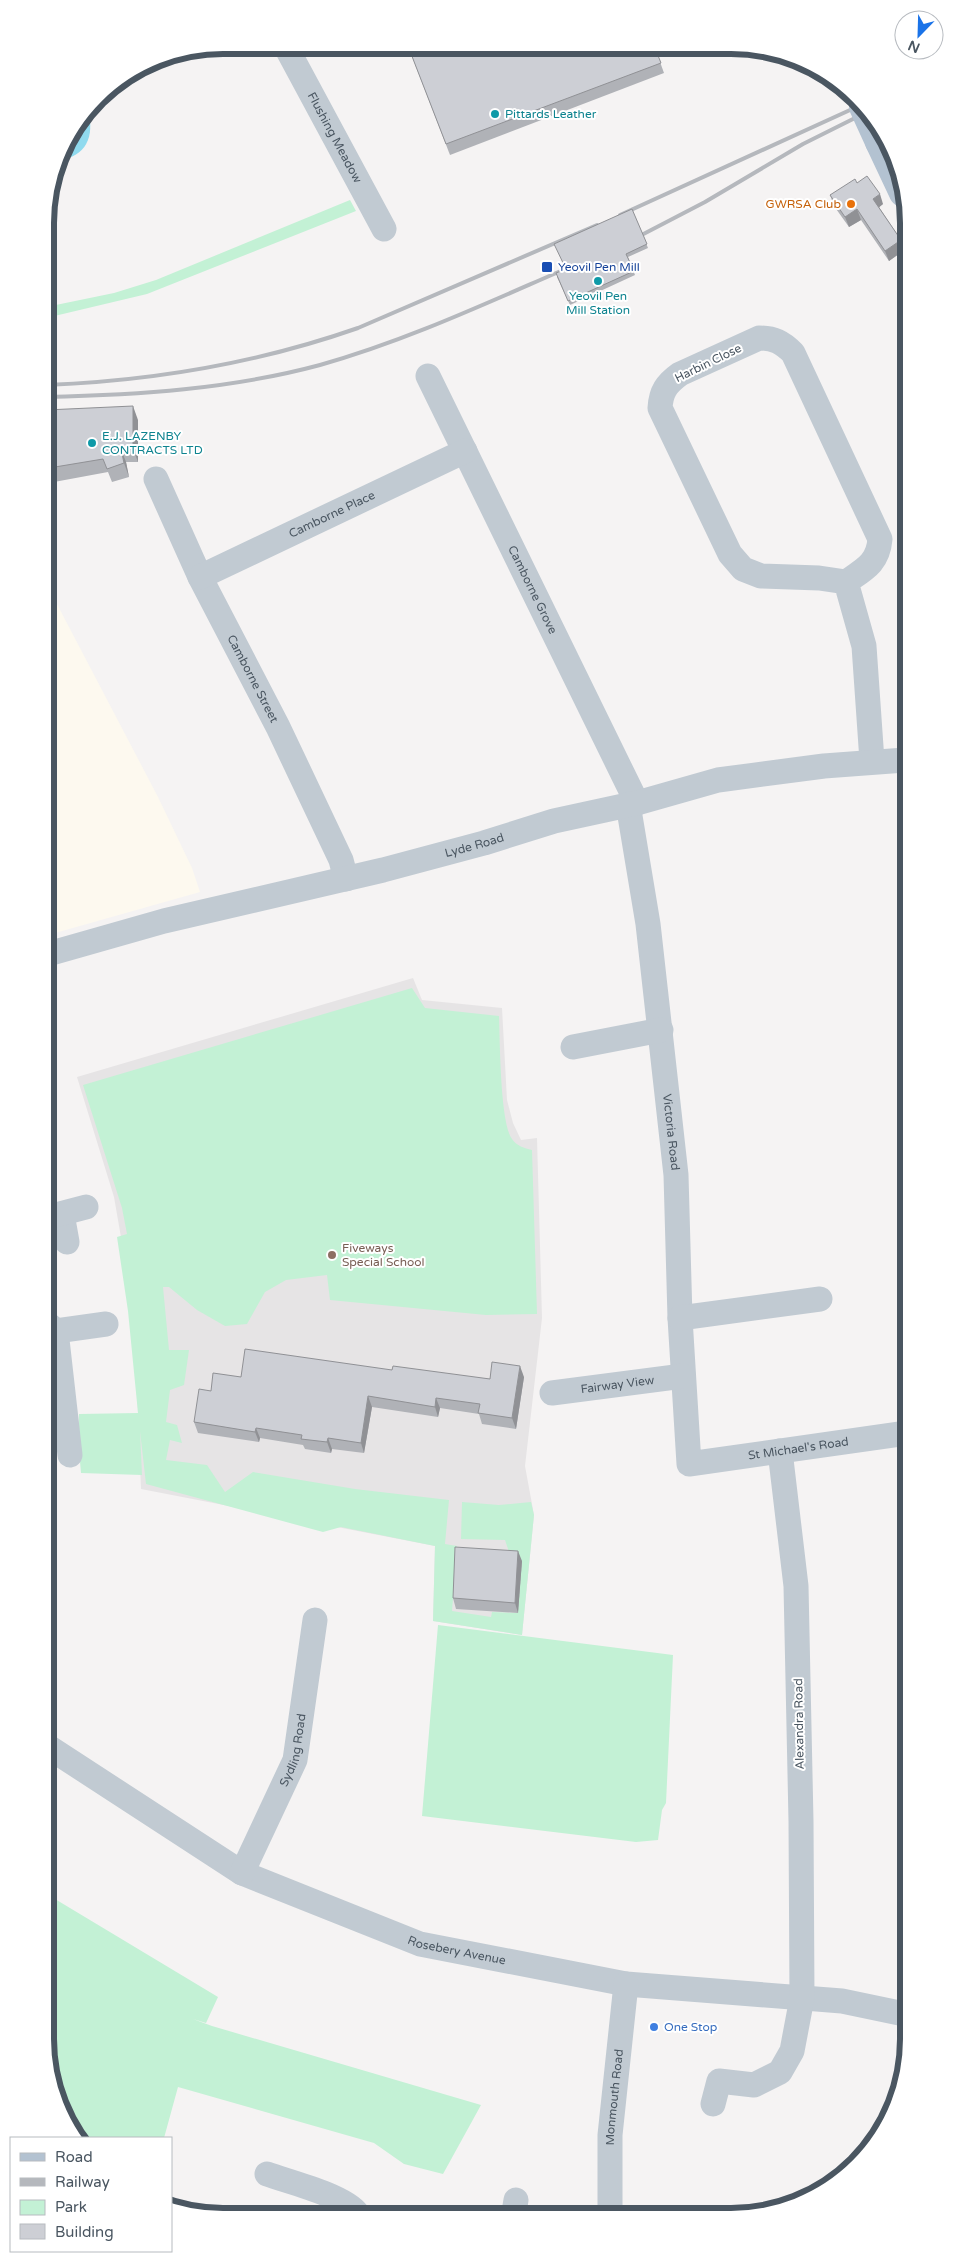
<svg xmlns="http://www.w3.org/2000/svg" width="954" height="2262" font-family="'Varela Round',sans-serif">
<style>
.commercial{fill:#fdf9ef}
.education{fill:#e6e4e5}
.green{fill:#c3f1d5}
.water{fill:#90daee}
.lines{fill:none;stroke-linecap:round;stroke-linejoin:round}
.minor{stroke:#c1cad2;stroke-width:25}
.major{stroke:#b3c2d1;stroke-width:28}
.rail{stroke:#b5b8bd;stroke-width:4}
.major-bridge{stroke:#b3c2d1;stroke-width:28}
.wall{fill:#b0b2b7}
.shaded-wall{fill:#909195}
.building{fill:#cdcfd5;stroke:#909195}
.culture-dot{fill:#0f9aa8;stroke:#fff;stroke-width:2}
.food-dot{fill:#e8710a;stroke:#fff;stroke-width:2}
.transit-dot{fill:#1a4fb4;stroke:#fff;stroke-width:2}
.education-dot{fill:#8d6e63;stroke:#fff;stroke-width:2}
.shop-dot{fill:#3f7fe0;stroke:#fff;stroke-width:2}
.labels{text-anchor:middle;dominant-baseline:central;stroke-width:4;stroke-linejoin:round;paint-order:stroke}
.culture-label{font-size:12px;fill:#0d838f;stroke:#fff;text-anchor:start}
.street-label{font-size:12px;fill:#4a5661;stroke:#fff}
.food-label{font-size:12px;fill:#c56008;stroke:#fff;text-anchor:end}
.transit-label{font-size:12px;fill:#164399;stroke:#fff;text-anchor:start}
.education-label{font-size:12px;fill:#785e54;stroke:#fff;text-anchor:start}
.shop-label{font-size:12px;fill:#366cbe;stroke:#fff;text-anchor:start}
.rim{fill:none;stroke:#4a5661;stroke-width:6}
</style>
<rect width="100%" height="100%" fill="#f5f3f3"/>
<path class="commercial" d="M47 585 158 797 192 868 200 892 48 935Z"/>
<path class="education" d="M413 978 422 1000 502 1008 507 1100 513 1123 521 1140 537 1138 542 1318 525 1466 534 1515 522 1635 433 1621 435 1546 141 1489 134 1312 114 1197 77 1077Z"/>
<g class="green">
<path d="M350 200 356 211 147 294 46 318V307L114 293 156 280Z"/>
<path d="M412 988 425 1008 499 1016C500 1040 500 1123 512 1139 517 1146 524 1148 532 1150L537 1314 486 1315 330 1300 327 1275 286 1280 265 1292 247 1324 225 1326 197 1310 169 1287H163L169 1350H189L184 1385 170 1390 166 1422 177 1425 182 1443 170 1440 166 1460 207 1465 225 1492 253 1472 355 1489 449 1500 445 1544 457 1546 452 1611 491 1617 492 1612 518 1613 512 1561 505 1540 461 1539 462 1502 499 1505 531 1502 534 1515 522 1635 433 1621 435 1546 341 1527 323 1532 146 1484 140 1431 142 1475 81 1473 78 1439 79 1414 138 1413 128 1311 117 1237 127 1234 122 1208 83 1085Z"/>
<path d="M438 1625 673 1655 666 1803 662 1810 658 1840 636 1842 422 1816Z"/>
<path d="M50 1896 218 1997 206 2023 193 2019 212 2026 481 2105 443 2174 404 2164 374 2143 178 2087 164 2138H77L69 2128 51 2085Z"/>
</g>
<path class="water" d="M88 111C95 136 86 157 59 160L63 144Z"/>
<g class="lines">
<g class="minor">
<path id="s1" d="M285 45 384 229"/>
<path id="s2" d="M428 376 637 803"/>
<path id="s3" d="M156 479 200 577 278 727 341 860 346 879"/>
<path id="s4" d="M200 577 465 451"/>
<path d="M846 582C865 569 878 563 880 539L793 353C782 342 774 338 759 338L680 374C666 384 661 392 660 408L730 554 743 569 761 576 819 578 846 582 864 646 872 761"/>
<path id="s5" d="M628 804 648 924 676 1175 680 1318 689 1464 907 1433"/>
<path id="s6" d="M48 954 164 921 383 870 484 843 554 821 637 803 718 780 824 766 905 760"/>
<path d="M573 1047 661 1030"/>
<path d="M62 1214 67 1242"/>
<path d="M48 1217 86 1207"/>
<path d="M680 1318 820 1299"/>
<path d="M49 1325 56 1331 70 1455"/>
<path d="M56 1331 106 1324"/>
<path id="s7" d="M552 1393 683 1376"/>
<path id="s8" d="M50 1748 242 1873 420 1944 626 1984 842 2001 909 2015"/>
<path id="s9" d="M242 1873 295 1760 315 1620"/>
<path d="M713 2104 719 2081 754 2085 780 2072 792 2051 802 1998 801 1821 796 1586 780 1451"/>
<path d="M267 2174C289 2182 343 2195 357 2213"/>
<path d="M514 2212 516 2200"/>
<path id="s10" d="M610 2212V2135L626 1984"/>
</g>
<path class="major" d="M879 142 903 193"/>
<g class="rail">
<path d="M620 215 861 105"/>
<path d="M630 241 705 202 803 144 867 112"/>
<path d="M46 385C152 381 258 363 358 328L597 225"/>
<path d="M46 397C138 395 231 389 320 365 409 340 493 300 577 264"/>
</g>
<path class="major-bridge" d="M863 107 879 142"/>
</g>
<g class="wall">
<path d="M408 46 655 48 664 73 450 155Z"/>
<path d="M857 183 883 204 879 207 901 240 903 247V251L889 261 861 220 849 227 834 206 830 195Z"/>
<path d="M632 209 648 248 628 257 635 275 570 305 557 277Z"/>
<path d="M46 410 138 420V462H126L129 477 112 482 108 472 54 482 48 462H46Z"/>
<path d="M392 1370 490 1379 524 1377 516 1429 482 1424 479 1414 440 1408 438 1417 372 1407 364 1453 332 1449 331 1453 305 1449 303 1445 260 1438 259 1442 198 1433 194 1422 211 1391 241 1377Z"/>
<path d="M522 1561 518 1613 456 1609 453 1598Z"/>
</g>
<g class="shaded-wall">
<path d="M880 194 883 204 877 209 873 199Z"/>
<path d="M857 209 861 220 849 227 845 217Z"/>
<path d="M901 240 903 247V251L889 261 885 251Z"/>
<path d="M133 406 138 420V462L133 449Z"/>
<path d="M121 449 126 462 129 477 124 463Z"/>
<path d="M520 1366 524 1377 516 1429 512 1418Z"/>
<path d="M368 1396 372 1407 364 1453 361 1443Z"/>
<path d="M436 1398 440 1408 438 1417 435 1407Z"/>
<path d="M256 1428 260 1438 259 1442 255 1432Z"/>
<path d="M328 1438 332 1449 331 1453 327 1442Z"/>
<path d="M518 1551 522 1561 518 1613 515 1603Z"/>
</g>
<g class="building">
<path d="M408 46 655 48 661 63 446 144Z"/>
<path d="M867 176 880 194 873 199 901 240 885 251 857 209 845 217 830 195 855 179 857 183Z"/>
<path d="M632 209 647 244 626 254 634 271 568 301 556 273 566 269 554 244Z"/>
<path d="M133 406V449H121L124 463 107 469 103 459 49 468 46 457V410Z"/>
<path d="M245 1349 392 1370 393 1366 490 1379 492 1362 520 1366 512 1418 478 1413 480 1404 436 1398 435 1407 368 1396 361 1443 328 1438 327 1442 301 1439 302 1435 256 1428 255 1432 194 1422 199 1389 211 1391 213 1373 241 1377Z"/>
<path d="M455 1547 518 1551 515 1603 453 1598Z"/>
</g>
<g class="culture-dot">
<circle cx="495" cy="114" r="5"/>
<circle cx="598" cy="281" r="5"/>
<circle cx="92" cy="443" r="5"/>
</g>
<circle class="food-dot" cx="851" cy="204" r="5"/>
<rect class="transit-dot" x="541" y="261" width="12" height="12" rx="2.5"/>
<circle class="education-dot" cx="332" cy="1255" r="5"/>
<circle class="shop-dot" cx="654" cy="2027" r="5"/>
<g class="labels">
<g class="culture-label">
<text x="505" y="114">Pittards Leather</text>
<text x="598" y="296" text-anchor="middle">Yeovil Pen<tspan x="598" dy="14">Mill Station</tspan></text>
<text x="102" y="436">E.J. LAZENBY<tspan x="102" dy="14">CONTRACTS LTD</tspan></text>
</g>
<g class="street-label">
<text stroke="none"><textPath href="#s1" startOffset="105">Flushing Meadow</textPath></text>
<text transform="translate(708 363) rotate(-26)">Harbin Close</text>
<text stroke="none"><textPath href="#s4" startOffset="146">Camborne Place</textPath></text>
<text stroke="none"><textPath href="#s2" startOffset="238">Camborne Grove</textPath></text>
<text stroke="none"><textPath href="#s3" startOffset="222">Camborne Street</textPath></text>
<text stroke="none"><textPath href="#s6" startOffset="440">Lyde Road</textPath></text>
<text stroke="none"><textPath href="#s5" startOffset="331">Victoria Road</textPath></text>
<text stroke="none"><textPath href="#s7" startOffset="66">Fairway View</textPath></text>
<text stroke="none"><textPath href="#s5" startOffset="774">St Michael's Road</textPath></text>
<text transform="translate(799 1724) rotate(-91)">Alexandra Road</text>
<text stroke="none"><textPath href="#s9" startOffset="134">Sydling Road</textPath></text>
<text stroke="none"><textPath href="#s8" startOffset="458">Rosebery Avenue</textPath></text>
<text stroke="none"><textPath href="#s10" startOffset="115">Monmouth Road</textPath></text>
</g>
<g class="food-label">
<text x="841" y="204">GWRSA Club</text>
</g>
<g class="transit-label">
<text x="558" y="267">Yeovil Pen Mill</text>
</g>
<g class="education-label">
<text x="342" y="1248">Fiveways<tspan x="342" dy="14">Special School</tspan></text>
</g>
<g class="shop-label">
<text x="664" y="2027">One Stop</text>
</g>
</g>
<path d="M0 0H954V2262H0ZM223 54H731A169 169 0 0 1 900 223V2039A169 169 0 0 1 731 2208H223A169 169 0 0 1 54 2039V223A169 169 0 0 1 223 54Z" fill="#fff" fill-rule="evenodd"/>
<path class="rim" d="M223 54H731A169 169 0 0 1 900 223V2039A169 169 0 0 1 731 2208H223A169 169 0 0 1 54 2039V223A169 169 0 0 1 223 54Z"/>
<rect x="10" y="2137" width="162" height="115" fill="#ffffff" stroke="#b7bbc0"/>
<rect x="20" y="2153" width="25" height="8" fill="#b3c2d1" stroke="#b7bbc0"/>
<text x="55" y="2162" font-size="15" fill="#4a5661">Road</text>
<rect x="20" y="2178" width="25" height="8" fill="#b5b8bd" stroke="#b7bbc0"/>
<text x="55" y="2187" font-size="15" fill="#4a5661">Railway</text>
<rect x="20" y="2200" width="25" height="15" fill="#c3f1d5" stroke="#b7bbc0"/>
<text x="55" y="2212" font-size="15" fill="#4a5661">Park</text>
<rect x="20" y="2224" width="25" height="15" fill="#cdcfd5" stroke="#b7bbc0"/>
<text x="55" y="2237" font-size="15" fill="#4a5661">Building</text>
<g transform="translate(919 35) rotate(203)"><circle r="24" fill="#ffffff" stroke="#b7bbc0"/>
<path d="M0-4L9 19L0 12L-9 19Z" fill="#1a73e8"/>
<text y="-8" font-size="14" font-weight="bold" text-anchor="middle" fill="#4a5661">N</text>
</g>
</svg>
